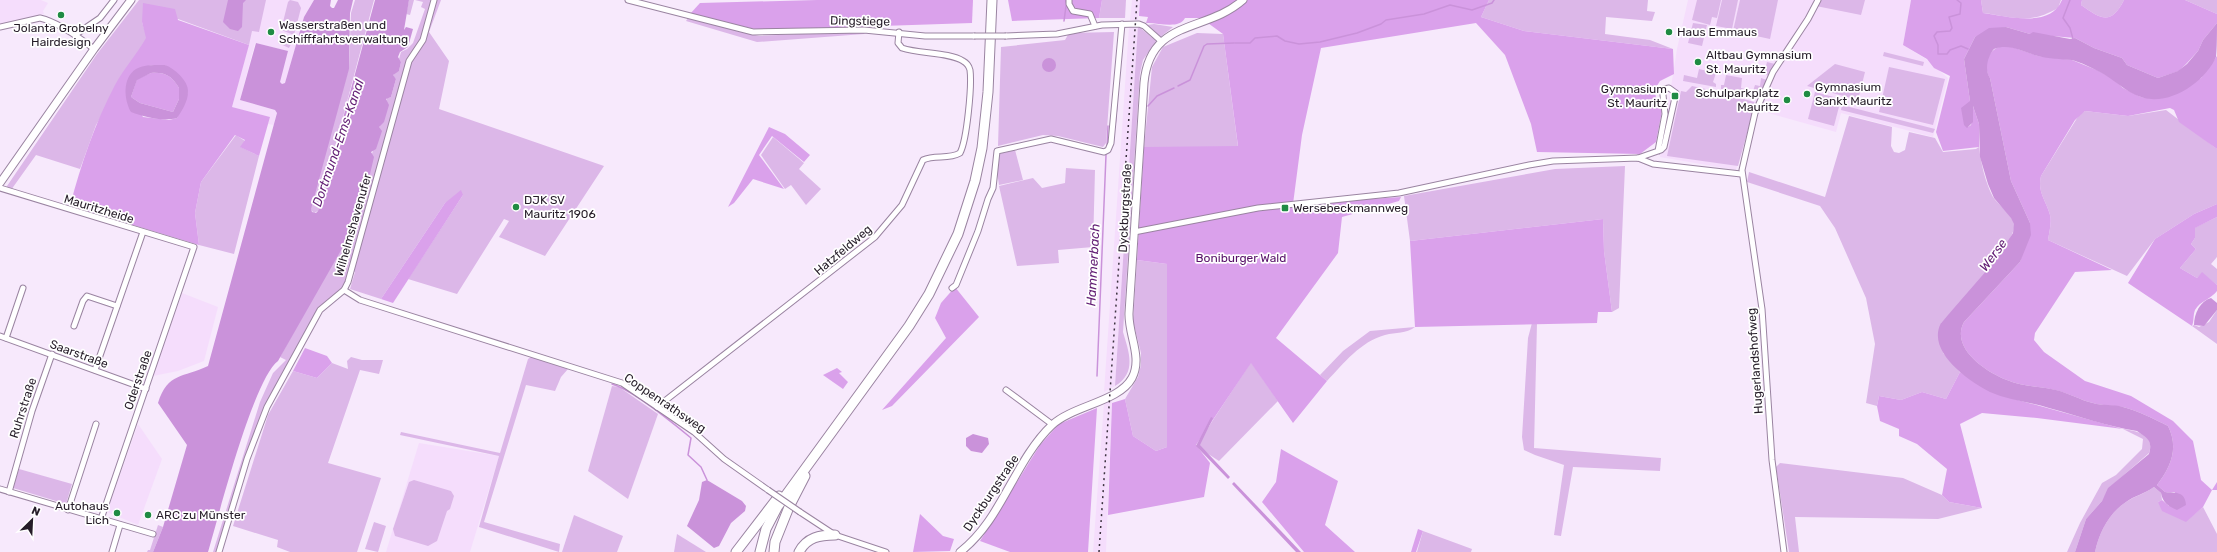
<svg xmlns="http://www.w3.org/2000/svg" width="2217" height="552" font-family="Rubik,sans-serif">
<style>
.built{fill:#f5ddfc}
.green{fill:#dcb7e8}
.forest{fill:#daa1eb;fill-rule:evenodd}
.water{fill:#ca92da;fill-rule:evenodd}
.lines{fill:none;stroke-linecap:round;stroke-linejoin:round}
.stream{stroke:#ca92da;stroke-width:1.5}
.street-casing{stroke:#9a84a1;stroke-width:7}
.secondary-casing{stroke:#9a84a1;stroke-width:9}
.highway-casing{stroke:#9a84a1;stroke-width:11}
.street{stroke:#fff;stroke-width:5}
.secondary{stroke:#fff;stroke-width:7}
.highway{stroke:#fff;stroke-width:9}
.rail{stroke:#3d3340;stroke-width:1.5;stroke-dasharray:2 4;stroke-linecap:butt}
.street-bridge-casing{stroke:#9a84a1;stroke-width:7;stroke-linecap:butt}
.street-bridge{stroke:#fff;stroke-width:5}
.poi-dot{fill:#1f8b43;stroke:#fff;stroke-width:1.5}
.labels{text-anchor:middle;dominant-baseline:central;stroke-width:3.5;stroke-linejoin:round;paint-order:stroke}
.street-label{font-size:12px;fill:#251c28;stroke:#fff}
.poi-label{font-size:12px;fill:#251c28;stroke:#fff;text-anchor:start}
.park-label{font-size:12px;fill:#571068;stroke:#fff}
.water-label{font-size:13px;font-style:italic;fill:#621d74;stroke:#fff}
</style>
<rect width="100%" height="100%" fill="#f7e9fc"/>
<g class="built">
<path d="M0 0H41L48 3 43 11 44 14 0 24Z"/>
<path d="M223 0H314L304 17 285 83 282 84 279 82 287 51 255 43 240 100 275 110 277 112 274 125 268 124 270 117 232 107 249 44Z"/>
<path d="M1132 0H1140L1138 20H1130Z"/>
<path d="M1688 0H1911L1903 45 1926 59 1948 78 1933 137 1841 113 1836 132 1754 109 1736 170 1660 157 1677 49Z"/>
<path d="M1129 27 1138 28 1115 386 1104 392Z"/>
<path d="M182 293 218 307 204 361 178 371 153 376Z"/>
<path d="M1112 399 1106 552H1093L1104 403Z"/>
<path d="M138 424 162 459 138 525 107 512Z"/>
<path d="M419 443 499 456 470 552H386Z"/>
</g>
<g class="green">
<path d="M139 0H266L259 32 252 31 249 45 178 19 142 22 147 38 96 125 80 169 36 155 11 190 5 189 97 54Z"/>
<path d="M290 0 298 2 301 8 294 35 281 30 288 2Z"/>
<path d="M355 0H374L318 211 314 213 310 209 349 67 351 13Z"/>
<path d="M409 0H414L410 15 406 14Z"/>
<path d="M415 0H441L429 32 449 61 439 109 604 166 545 256 499 237 509 221 504 219 457 294 408 279 463 195 445 203 381 299 350 289 355 272 350 270 342 289 318 308 266 405 245 458 216 552H213L260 402 273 373 286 360 280 357 361 209 358 206 368 183 365 180 387 98 391 97 396 79 393 76 394 72 399 71 401 62 399 59 401 52 407 49 413 43 425 9 421 7 423 2Z"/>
<path d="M1102 0H1126L1125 18H1099Z"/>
<path d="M1489 0H1648L1647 11 1655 12 1652 21 1606 17 1605 34 1650 40 1673 49 1524 31 1481 17Z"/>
<path d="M1697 0H1721L1717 18 1712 17 1710 25 1692 20Z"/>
<path d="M1722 0H1738L1732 29 1716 26Z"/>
<path d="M1740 0H1778L1770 39 1733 31Z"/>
<path d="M1818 0H1865L1861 15 1816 6Z"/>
<path d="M1981 0H2061L2058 8C2029 25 2014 17 1983 13Z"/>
<path d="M2082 0H2124C2111 26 2101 19 2081 5Z"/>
<path d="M2185 0H2217V14Z"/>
<path d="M688 18 759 36 866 31 864 34 757 42 686 21Z"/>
<path d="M1693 23 1707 25 1702 46 1688 43Z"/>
<path d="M1154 24 1173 27 1159 38 1147 25Z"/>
<path d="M1138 26 1156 41 1143 60 1140 73 1123 332C1129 353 1137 372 1115 386Z"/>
<path d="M1114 32 1106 143 1103 147 1058 136 1043 135 998 146 1001 47 1065 40 1069 33Z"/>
<path d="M1197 33 1223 34 1238 147H1144L1152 67 1163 47Z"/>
<path d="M283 36 293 40 289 48 278 43 280 38Z"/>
<path d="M1884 52 1924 62 1923 66 1883 56Z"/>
<path d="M1767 62 1775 64 1769 76 1764 74Z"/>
<path d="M1835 64 1865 72 1858 100 1807 86Z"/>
<path d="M1889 67 1945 79 1933 125 1879 112Z"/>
<path d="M1699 69 1716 73 1713 82 1716 84V87L1683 81 1684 75 1697 78Z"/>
<path d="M1726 75 1742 78 1741 88 1753 91 1755 85 1760 86 1761 78 1767 80 1760 97H1755L1721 89V85H1724Z"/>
<path d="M1692 86 1710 90 1714 97H1720L1723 93 1754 102 1755 104 1738 166 1667 156 1681 91 1686 92Z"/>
<path d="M1815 92 1841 99 1834 126 1808 119Z"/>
<path d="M1842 105 1935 129 1933 133 1841 110Z"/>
<path d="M2166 110 2217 149V204L2194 214 2155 239 2127 276 2048 240C2049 233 2052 222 2050 215 2046 200 2037 192 2041 176L2079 115 2085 111 2128 116Z"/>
<path d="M1849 116 1892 127 1891 146 1894 152 1899 153 1905 150 1909 132 1935 138 1943 152 1976 149 1979 147C1981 163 1985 182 1993 197 1999 206 2010 212 2014 223 2019 242 1955 308 1941 323L1943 353 1960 372 1946 399 1922 392 1901 400 1879 396 1877 406 1866 403 1875 344 1866 298 1835 228 1820 206 1747 182 1749 172 1825 197Z"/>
<path d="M236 135 245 141 241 147 259 156 234 254 199 245 195 213 201 182Z"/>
<path d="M773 137 804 163 799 169 821 189 806 205 791 185 785 189 761 155Z"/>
<path d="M1015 150 1023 180 999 185 997 172 999 154Z"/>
<path d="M1625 166 1619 308 1612 312 1604 251 1603 219 1410 241 1404 196 1555 169Z"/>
<path d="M1066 168 1095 170 1093 247 1058 250 1059 263 1017 266 999 186 1033 178 1042 188 1065 183Z"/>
<path d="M2217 217V257L2211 264 2217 269V285L2202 273 2197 278 2180 268 2196 249 2191 244 2195 238 2194 228Z"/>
<path d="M1137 260 1167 264V447L1156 451 1133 436 1125 399 1138 377 1141 365V353L1133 321Z"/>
<path d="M2217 310V344L2192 326 2194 325 2199 327 2209 322Z"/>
<path d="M1532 323H1537L1534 448 1661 458 1660 471 1573 467 1561 536 1554 535 1564 465 1535 455 1524 450 1522 437 1528 338Z"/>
<path d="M1415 327C1406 334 1396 332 1385 335 1360 342 1344 363 1327 381L1320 375 1343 351 1370 331Z"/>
<path d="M351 357 362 360H383L379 374 360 370 328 463 381 478 357 552H290L277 547 278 540 233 526 268 415 293 371 317 378 332 363 348 369 347 361Z"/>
<path d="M531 357 568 369 561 377 555 391 526 385 484 522 560 544 559 552 479 527 499 456 400 435 401 432 500 453 528 359Z"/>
<path d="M1251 362 1278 401 1219 461 1196 446Z"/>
<path d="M612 386 619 387 658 414 628 499 588 471Z"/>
<path d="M2123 429C2138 431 2155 435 2149 453L2109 488 2102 501 2086 519 2075 552H2067L2080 523 2102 483 2116 475 2142 449 2143 439Z"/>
<path d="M1780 463 1903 478 1942 495 1949 502 1982 508 1938 519 1795 517 1799 552H1789L1776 467Z"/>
<path d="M19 469 72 484 66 504 13 488Z"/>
<path d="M414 480 451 491 454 496 450 509 447 511 437 541 428 546 395 536 393 529 409 482Z"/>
<path d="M2154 487 2161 493 2162 500 2158 502 2186 521 2203 507 2217 534V552H2095C2099 533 2109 513 2126 502 2135 496 2144 494 2154 487Z"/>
<path d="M574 515 623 536 617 552H562Z"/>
<path d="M374 522 386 526 378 552 365 549Z"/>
<path d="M158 525 163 527 153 552H147L148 550H150Z"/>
<path d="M1423 531 1472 549 1471 552H1417Z"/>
<path d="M677 534 706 552H674Z"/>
</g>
<g class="forest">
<path d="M817 0H973L972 23 759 30 690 14 700 3Z"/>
<path d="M1008 0H1102L1099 18 1012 21Z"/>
<path d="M1140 0H1489L1481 17 1524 31 1673 49 1674 74 1660 81 1655 89 1656 99 1662 111 1656 142 1640 154 1537 152 1531 124 1505 55 1476 23 1321 48 1302 135 1293 204 1401 197 1399 201 1342 217 1338 253 1276 338 1327 381 1293 423 1251 363 1196 445 1210 463 1204 497 1108 515 1112 403 1125 399 1133 436 1156 451 1167 447V264L1137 260 1144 147 1238 146 1223 34 1201 18H1185C1179 30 1157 22 1146 23L1148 17 1139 16Z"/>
<path d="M1911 0H1981L1983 13C2007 16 2050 29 2062 0H2082L2081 5C2101 19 2111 26 2124 0H2185L2217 14V23L2203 40 2198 51 2187 63 2179 71 2158 78 2127 65 2122 58 2094 48 2075 38 2030 34 2006 27 1975 37 1964 59 1970 101 1968 127 1971 125 1973 116V106L1979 124V147L1943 151 1936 132 1950 76 1934 68 1927 59 1903 45Z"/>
<path d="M143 3 175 9 178 20 249 45 232 107 270 117 259 156 240 147 245 140 235 135 201 182 195 213 199 245 70 206C81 164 95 123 115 85 124 68 137 54 146 38L142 22ZM165 65 188 92 177 118 169 120 143 117 126 88C133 66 143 65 165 65Z"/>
<path d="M1999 47H2012L2038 56 2072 60 2099 71 2113 79 2123 88 2141 97 2153 99 2201 78 2217 56V149L2179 122 2174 110 2170 108 2128 116 2085 111 2075 120 2041 176C2037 192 2046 200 2050 215 2052 222 2049 233 2048 240L2112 270 2075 272 2035 333 2034 340 2044 352 2085 381 2131 396 2173 421 2193 441 2201 480 2212 490 2217 482V490H2212L2203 507 2186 522 2162 511 2158 502 2162 500 2169 506 2175 492H2165L2157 485C2171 467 2179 448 2168 426 2154 419 2139 411 2123 407 2113 405 2102 406 2093 403 2080 400 2069 393 2055 390 2040 386 2023 387 2007 380 1986 372 1950 348 1964 322L2020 262 2030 223 2011 181 1990 78C1983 68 1987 51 1999 47Z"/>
<path d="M151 73C165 72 172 76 179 88V99L173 112 140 103 131 97 137 79Z"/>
<path d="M769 127 785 134 810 155 804 162 772 136 759 155 784 189 753 179 734 203 728 207Z"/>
<path d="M461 190 463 195 393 303 381 299 445 203Z"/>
<path d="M2217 204V217L2195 228V238L2191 244 2196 249 2180 268 2197 278 2202 272 2217 285V291C2211 299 2200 301 2195 310 2193 315 2194 322 2192 326L2128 283 2155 239 2194 214Z"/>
<path d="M1603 219 1604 251 1612 312H1598L1597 323 1415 327 1410 241Z"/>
<path d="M955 287 979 317 892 406 882 410 946 338 935 318 941 303Z"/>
<path d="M305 348 327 356 332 363 317 378 293 371Z"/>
<path d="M837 368 842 372 839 373 848 382 843 389 823 375Z"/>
<path d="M1960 372 1990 391 2000 395 2123 429 2037 418 1982 413 1960 424 1982 508 1949 502 1942 495 1947 469 1917 444 1899 436V429L1880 421 1877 406 1879 396 1901 400 1922 392 1946 399Z"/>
<path d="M1097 408 1088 552H1010L980 541 1040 445 1059 424Z"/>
<path d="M1281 449 1338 481 1325 525 1355 552H1304L1262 502 1276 482Z"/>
<path d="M920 514 943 536 954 539 950 551 913 552Z"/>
<path d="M1418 529 1423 531 1416 552H1411Z"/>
</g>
<g class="water">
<path d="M228 0H246L243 3 242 27 238 31 230 29 223 22Z"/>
<path d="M314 0H331L330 6 332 8H334L338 0H353L350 13 349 69 311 209 312 212 316 213 318 211 375 0H409L404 30 406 27 413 29 408 47 400 52 398 57 401 62 399 71 393 75 396 79 391 97 386 99 389 105 384 122 379 127 382 131 376 149 371 152 374 157 370 174 367 175 365 178 368 183 363 200 358 202 361 208 348 238 278 361C253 380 219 515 208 552H153L163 527 187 445 158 403C168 372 183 378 208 366L277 113 275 110 240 100 256 43 288 51 280 82 282 84 285 83 304 17Z"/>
<path d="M2217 23C2217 32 2217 48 2216 57 2205 82 2169 107 2141 97 2125 92 2114 79 2100 72 2092 68 2080 62 2072 60 2060 59 2049 59 2038 56 2023 52 2010 43 1994 49 1988 56 1984 69 1990 78L2011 181 2030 223 2031 235 2020 262 1964 322C1950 348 1986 372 2007 380 2023 387 2040 386 2056 390 2069 393 2080 400 2093 403 2103 406 2113 404 2123 407 2139 411 2154 419 2168 426 2179 448 2171 467 2157 485L2165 492C2176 493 2185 491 2186 505L2177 510C2168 506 2163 503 2161 493L2154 487C2144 494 2134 496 2126 502 2109 513 2099 533 2095 552H2075L2086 519 2102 501 2108 488 2149 454C2153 440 2147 438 2137 431 2107 426 2078 416 2049 408 2030 402 2008 400 1990 392 1968 381 1926 351 1941 323L1994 262 2013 233 2014 224 2011 218 1994 198 1988 184 1980 157 1979 124 1973 106V122L1967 128 1964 125 1961 108 1970 101 1964 59 1975 37 1989 28 2006 27 2030 34 2033 32 2070 39 2075 38 2094 48 2122 58 2127 65 2158 78 2178 71 2187 64 2198 51 2203 40Z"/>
<circle cx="1049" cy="65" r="7"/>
<path d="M165 65C174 68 189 81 188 92 188 101 182 111 177 118 162 122 145 117 131 112 124 100 122 78 136 69 144 64 156 65 165 65ZM151 73C165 72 172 76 179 88V99L173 112 140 103 131 97 137 80Z"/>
<path d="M2211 298 2217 303V310L2204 326 2194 325C2194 314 2200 301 2211 298Z"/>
<path d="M1211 417 1213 418 1200 445 1230 477 1228 479 1196 446Z"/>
<path d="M973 434 988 438 989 444 982 453 971 451 966 446V438Z"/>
<path d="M707 480 742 501 746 506 745 511 731 523 719 546 714 548 687 526 699 500 702 482Z"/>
<path d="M1234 482 1301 552H1296L1232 484Z"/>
</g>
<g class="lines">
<g class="stream">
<path d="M1957 0 1961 3 1960 14 1949 17 1952 28 1950 31 1937 32 1934 36 1938 45V54H1947L1950 50 1961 46 1968 49"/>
<path d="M2070 0 2063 18 2070 28 2073 39"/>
<path d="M1066 2V0"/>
<path d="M1064 21 1066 6"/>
<path d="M1235 43H1250L1255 38 1277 36 1285 41 1299 44 1320 42 1357 33 1381 24 1386 20 1424 14 1450 5 1472 10 1492 3 1494 0"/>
<path d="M1178 86 1190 80 1204 46 1207 44 1234 43"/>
<path d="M1148 106 1157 96 1174 88"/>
<path d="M1115 127 1117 104"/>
<path d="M1107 147 1108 126"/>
<path d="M1097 376 1106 155"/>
<path d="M612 384C633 390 673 423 691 438L688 455 701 467 707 480"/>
</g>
<defs>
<g id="street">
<path d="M628 0 753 32 864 30 925 36H974"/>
<path d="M1069 0V4L1073 11 1090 14 1095 26"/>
<path d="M0 27 40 18C57 22 80 38 94 49"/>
<path d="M75 35 100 18 114 0"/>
<path d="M1006 36 1057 34 1102 25 1139 24 1144 26 1162 42"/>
<path d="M1638 158 1661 150 1664 147 1676 93 1669 88 1664 89 1663 95 1665 114 1658 151"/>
<path d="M0 188 194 247 101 519"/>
<path d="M1134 232 1258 208 1399 193 1529 165 1553 161 1638 158 1653 164 1741 174"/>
<path d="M952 288 956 285 978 231 988 199 993 188 997 151 1051 139 1104 152 1108 150 1111 143 1122 24"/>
<path d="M344 290 360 300 622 383 694 432 724 459 768 490"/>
<path d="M74 326 83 301 87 296 117 306"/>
<path d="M0 336 146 389"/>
<path d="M6 338 23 288"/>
<path d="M95 370 143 232"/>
<path d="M1006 390 1053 425"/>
<path d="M657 407 875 237 902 205 923 160C935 154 948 160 960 153 967 140 972 85 970 70 969 66 967 63 963 61 949 52 919 54 902 48L898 43 899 32"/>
<path d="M0 489 153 534"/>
<path d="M9 492 32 411 52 354"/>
<path d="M68 510 96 424"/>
<path d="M800 512 835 535 886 552"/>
<path d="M112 552 120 525"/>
<path d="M219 552 247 459 267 407 320 310 344 290 348 282 409 61 423 40 434 0"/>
<path d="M1784 552 1772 460 1762 309 1742 170 1755 113 1773 72 1808 19 1818 0"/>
</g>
<g id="secondary">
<path d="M0 183 94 49 131 0"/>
<path d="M960 552C1002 520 1014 461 1052 425 1074 405 1119 402 1132 378 1143 357 1128 335 1129 313L1144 83C1150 18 1206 33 1243 0"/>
</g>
<g id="highway">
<path d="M736 552 779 496"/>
<path d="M760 552 766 529 778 506 909 326 929 294 958 234 975 181 982 148 988 92 992 0"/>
<path d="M774 552 775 542 789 507 805 476"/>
<path d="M799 552C807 537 820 535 835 535"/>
</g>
</defs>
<use href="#street" class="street-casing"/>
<use href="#secondary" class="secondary-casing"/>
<use href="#highway" class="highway-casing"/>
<use href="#street" class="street"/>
<use href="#secondary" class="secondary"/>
<use href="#highway" class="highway"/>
<path class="rail" d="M1099 552 1137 0"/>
<defs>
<g id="street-bridge">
<path d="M974 36H1006"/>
<path d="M768 490 800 512"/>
</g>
</defs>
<use href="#street-bridge" class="street-bridge-casing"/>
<use href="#street-bridge" class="street-bridge"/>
</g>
<g class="poi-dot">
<circle cx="61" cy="15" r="4"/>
<circle cx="271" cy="32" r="4"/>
<circle cx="1669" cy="32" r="4"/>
<circle cx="1698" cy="62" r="4"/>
<circle cx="1807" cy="94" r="4"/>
<rect x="1671" y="92" width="8" height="8" rx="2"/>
<circle cx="1787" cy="100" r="4"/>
<circle cx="516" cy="207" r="4"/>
<rect x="1281" y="204" width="8" height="8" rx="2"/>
<circle cx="117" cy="513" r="4"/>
<circle cx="148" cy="515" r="4"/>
</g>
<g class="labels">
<g class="street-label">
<text transform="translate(860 21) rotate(1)">Dingstiege</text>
<text transform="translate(1125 208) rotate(-87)">Dyckburgstraße</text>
<text transform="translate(99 209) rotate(17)">Mauritzheide</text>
<text transform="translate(353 225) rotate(-74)">Wilhelmshavenufer</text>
<text transform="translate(843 250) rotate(-40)">Hatzfeldweg</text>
<text transform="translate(79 354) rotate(20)">Saarstraße</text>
<text transform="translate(1755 361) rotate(-94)">Hugerlandshofweg</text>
<text transform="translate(138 380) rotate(-71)">Oderstraße</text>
<text transform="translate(665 403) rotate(34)">Coppenrathsweg</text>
<text transform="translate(23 408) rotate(-72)">Ruhrstraße</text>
<text transform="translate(991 493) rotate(-56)">Dyckburgstraße</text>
</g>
<g class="poi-label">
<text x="279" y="25">Wasserstraßen und<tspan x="279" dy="14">Schifffahrtsverwaltung</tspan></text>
<text x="61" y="28" text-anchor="middle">Jolanta Grobelny<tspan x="61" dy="14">Hairdesign</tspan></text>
<text x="1677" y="32">Haus Emmaus</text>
<text x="1706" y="55">Altbau Gymnasium<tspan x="1706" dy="14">St. Mauritz</tspan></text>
<text x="1815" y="87">Gymnasium<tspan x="1815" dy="14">Sankt Mauritz</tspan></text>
<text x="1667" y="89" text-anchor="end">Gymnasium<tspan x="1667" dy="14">St. Mauritz</tspan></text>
<text x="1779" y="93" text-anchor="end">Schulparkplatz<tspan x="1779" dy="14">Mauritz</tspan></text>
<text x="524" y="200">DJK SV<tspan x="524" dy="14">Mauritz 1906</tspan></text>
<text x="1293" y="208">Wersebeckmannweg</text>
<text x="109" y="506" text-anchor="end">Autohaus<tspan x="109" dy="14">Lich</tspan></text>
<text x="156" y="515">ARC zu Münster</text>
</g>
<g class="park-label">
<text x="1241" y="258">Boniburger Wald</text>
</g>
<g class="water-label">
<text transform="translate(338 143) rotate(-71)">Dortmund-Ems-Kanal</text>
<text transform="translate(1993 255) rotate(-53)">Werse</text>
<text transform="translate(1093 265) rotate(-87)">Hammerbach</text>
</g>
</g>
<g transform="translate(32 520) rotate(24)" stroke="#ffffff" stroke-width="3" paint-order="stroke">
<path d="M0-3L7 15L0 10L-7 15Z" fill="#251c28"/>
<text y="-6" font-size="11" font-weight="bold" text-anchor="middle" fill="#251c28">N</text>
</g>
</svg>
